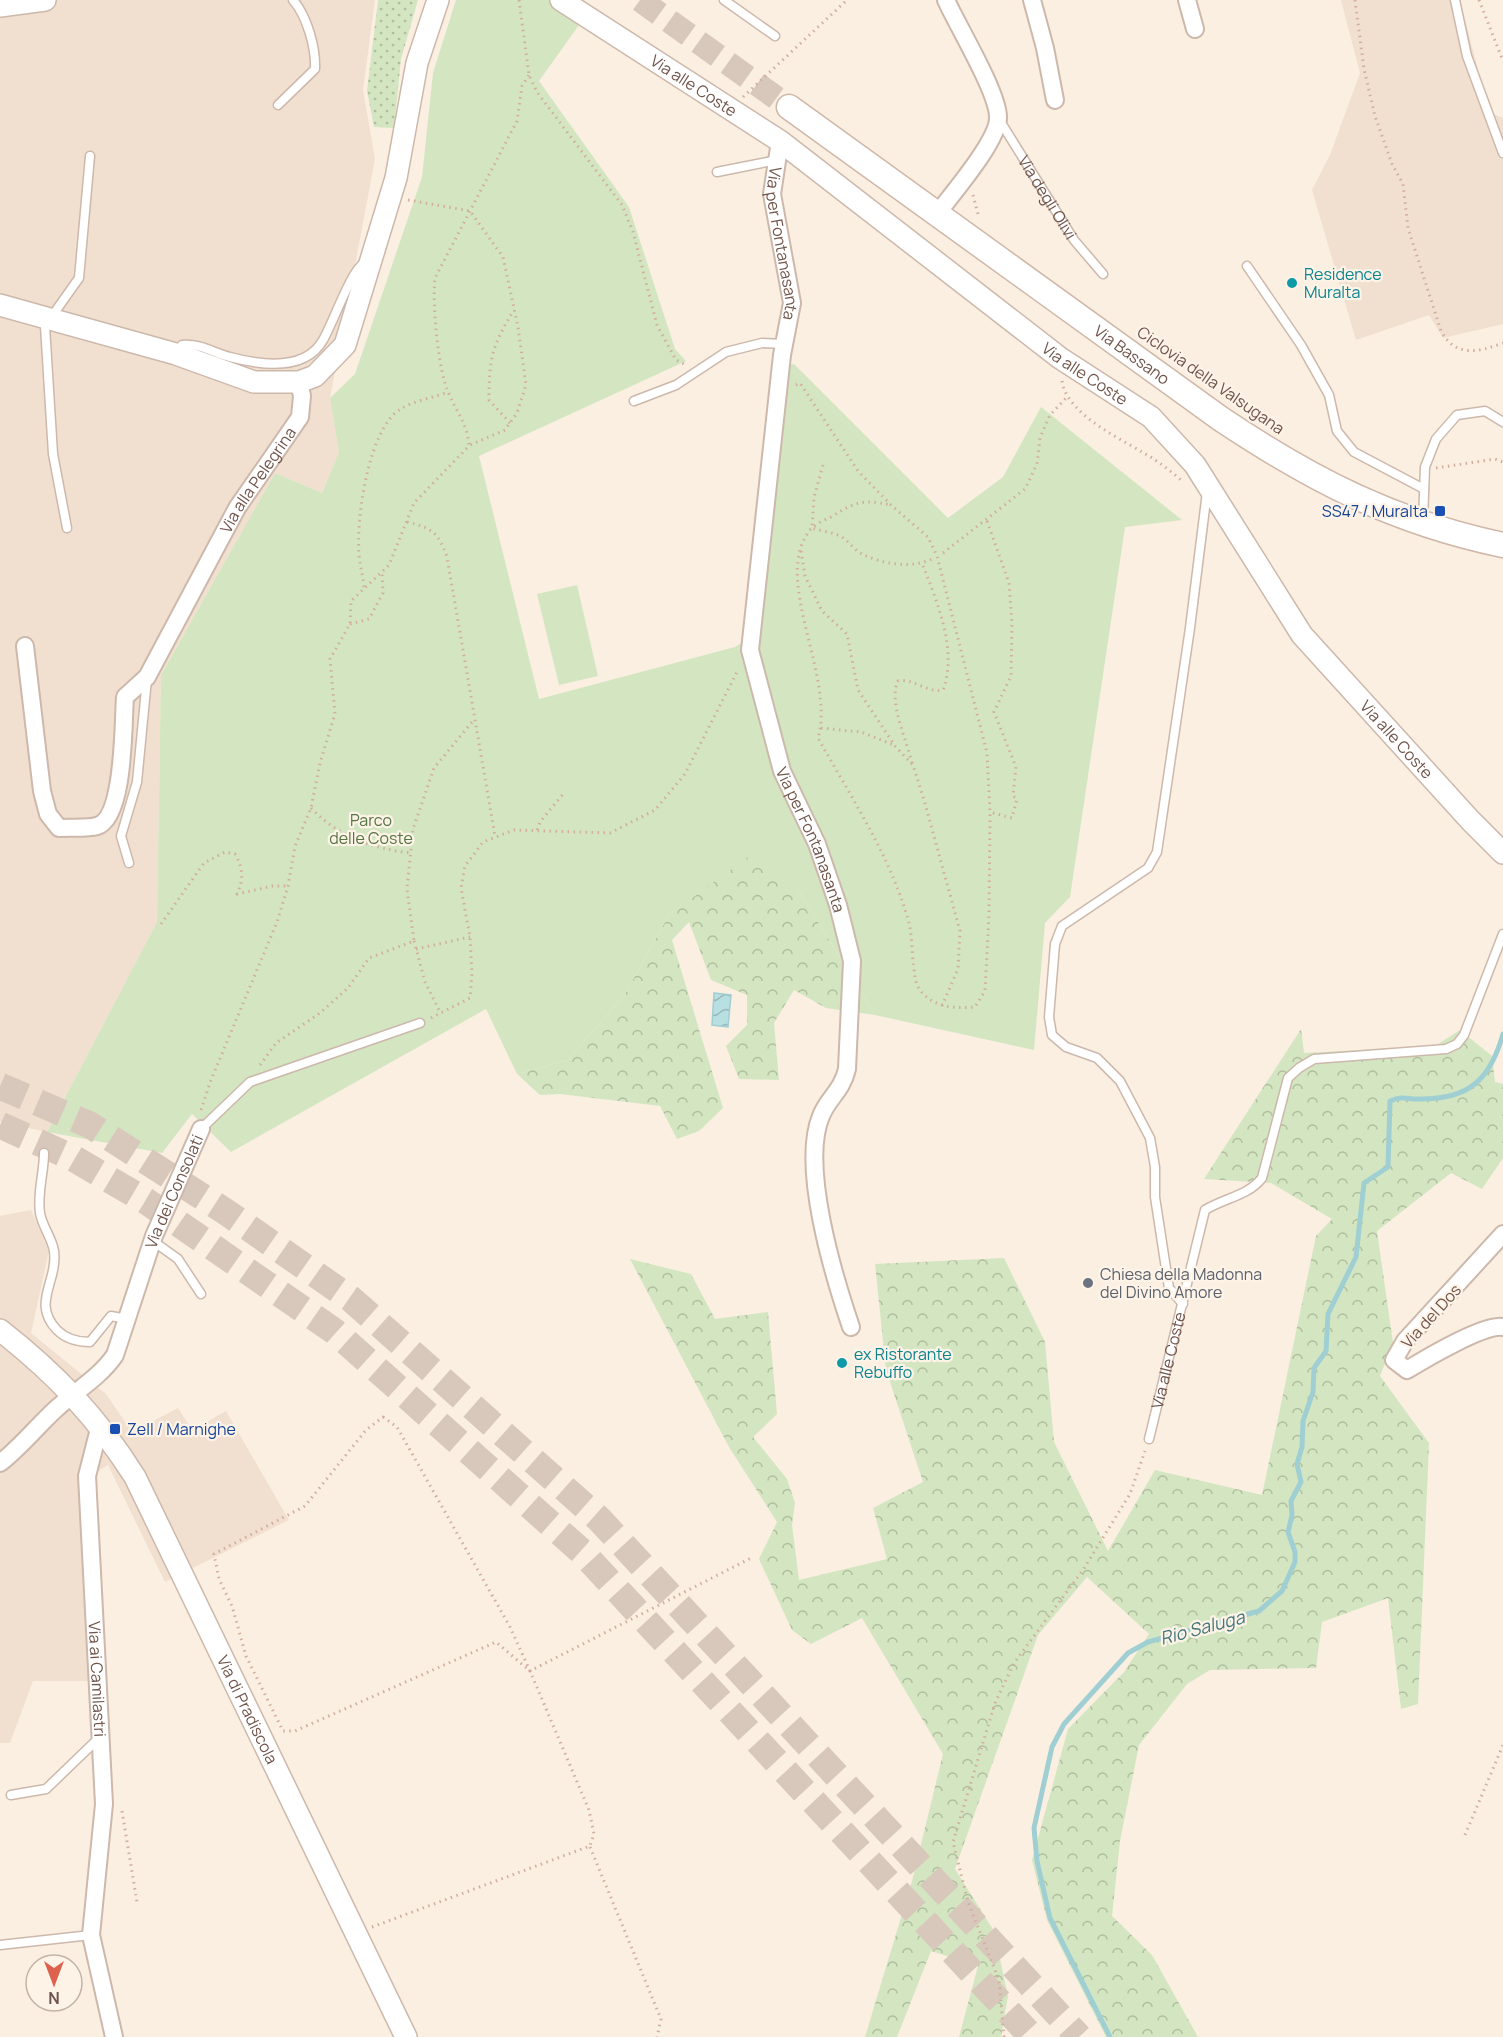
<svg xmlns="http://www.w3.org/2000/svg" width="1503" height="2037" font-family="Manrope,sans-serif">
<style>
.residential{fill:#f1e0d0}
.grass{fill:url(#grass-dots)}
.forest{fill:url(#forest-crowns)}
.green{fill:#d3e6c1}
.water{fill:url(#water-waves);stroke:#9fcfd3;stroke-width:1.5}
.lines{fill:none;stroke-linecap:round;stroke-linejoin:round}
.stream{stroke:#9fcfd3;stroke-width:5}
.secondary-tunnel{stroke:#d8c8bb;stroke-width:24;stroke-dasharray:24 12;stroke-linecap:butt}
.trunk-tunnel{stroke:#d8c8bb;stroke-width:27;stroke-dasharray:27 14;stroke-linecap:butt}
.service-casing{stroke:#cdb8ac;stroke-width:11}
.minor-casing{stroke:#cdb8ac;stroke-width:20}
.tertiary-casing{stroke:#cdb8ac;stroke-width:24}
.secondary-casing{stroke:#cfb7a9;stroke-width:27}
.path{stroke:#d2ae9f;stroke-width:3;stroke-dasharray:1.5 4.5;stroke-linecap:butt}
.service{stroke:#fff;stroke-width:8}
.minor{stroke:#fff;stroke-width:16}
.tertiary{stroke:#fff;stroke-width:21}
.secondary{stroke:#fff;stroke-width:24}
.culture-dot{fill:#0f9aa8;stroke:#fef3e7;stroke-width:2}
.transit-dot{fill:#1a4fb4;stroke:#fef3e7;stroke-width:2}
.worship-dot{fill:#6b7280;stroke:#fef3e7;stroke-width:2}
.labels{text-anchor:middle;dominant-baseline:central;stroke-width:4.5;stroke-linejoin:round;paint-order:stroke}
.street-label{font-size:16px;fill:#70544a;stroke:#fef3e7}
.culture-label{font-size:16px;fill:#0d838f;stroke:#fef3e7;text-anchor:start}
.transit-label{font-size:16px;fill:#164399;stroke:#fef3e7;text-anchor:end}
.park-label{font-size:16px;fill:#557543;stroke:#fef3e7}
.worship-label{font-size:16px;fill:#5b616d;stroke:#fef3e7;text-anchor:start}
.water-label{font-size:18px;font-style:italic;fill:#43777b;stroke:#fef3e7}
</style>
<defs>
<pattern id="grass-dots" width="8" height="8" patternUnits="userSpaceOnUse" patternTransform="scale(1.5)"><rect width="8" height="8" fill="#d3e6c1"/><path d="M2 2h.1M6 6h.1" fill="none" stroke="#b0bd9f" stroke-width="1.8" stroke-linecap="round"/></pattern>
<pattern id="forest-crowns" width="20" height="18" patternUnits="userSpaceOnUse" patternTransform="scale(1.5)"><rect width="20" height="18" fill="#d3e6c1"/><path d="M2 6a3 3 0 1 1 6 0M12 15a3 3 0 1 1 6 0" fill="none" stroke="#b0bd9f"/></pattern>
<pattern id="water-waves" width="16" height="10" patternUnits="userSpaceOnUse" patternTransform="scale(1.5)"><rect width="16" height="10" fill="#b8dfe2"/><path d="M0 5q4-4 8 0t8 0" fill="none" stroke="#9ab7b9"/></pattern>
</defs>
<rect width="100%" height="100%" fill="#faefe1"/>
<g class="residential">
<path d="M0 0H375L363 90 375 159 330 398 339 452 322 493 275 473 161 675 157 922 47 1132 0 1122Z"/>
<path d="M1341 0H1460L1489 112 1503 118V324L1443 338 1429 315 1356 340 1312 190 1330 155 1360 73Z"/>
<path d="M31 1210 49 1251 31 1333 106 1394 132 1432 178 1408 192 1430 226 1411 289 1520 165 1582 108 1465 95 1473 92 1681H33L10 1743H0V1216Z"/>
</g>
<path class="grass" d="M378 0H418L401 59 394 128 374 127 367 91Z"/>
<g class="forest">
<path d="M752 853 796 886 875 1015 826 1008 794 990 774 1023 779 1080 739 1079 726 1046 747 1025V995L711 980 689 922 672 940 723 1108 699 1131 677 1139 660 1106 560 1094 540 1095 517 1074 568 1060 625 994 669 915Z"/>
<path d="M1301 1029 1304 1053 1435 1046 1460 1030 1492 1056 1495 1082 1503 1084V1158L1482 1189 1451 1173 1377 1231 1393 1343 1380 1376 1429 1443 1418 1704 1401 1709 1388 1598 1322 1622 1316 1668 1210 1670 1187 1684 1139 1745 1120 1841 1112 1916 1152 1955 1198 2037H1106L1047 1920 1032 1860 1068 1729 1124 1672 1149 1634 1087 1577 1038 1635 955 1869 994 1931 1008 1996 1001 2037H959L978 1966 931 1951 897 2037H865L912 1881 943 1754 862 1618 811 1644 792 1630 759 1559 777 1522 729 1447 630 1259 691 1274 715 1319 768 1312 777 1414 753 1437 787 1479 795 1503 792 1525 799 1580 887 1559 873 1508 923 1482 886 1370 875 1264 1004 1258 1045 1342 1054 1442 1108 1551 1155 1470 1262 1495 1316 1236 1332 1219 1271 1183 1204 1179Z"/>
</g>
<g class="green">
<path d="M456 0H552L579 25 539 81 629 207 675 349 686 361 479 456 539 699 735 647 762 630 785 366 794 364 948 518 1003 477 1041 407 1182 520 1125 527 1070 897 1045 923 1034 1050 875 1015 796 886 752 854 669 915 625 994 568 1060 517 1074 486 1009 231 1152 192 1114 162 1153 47 1132 157 922 161 675 275 473 322 493 339 452 330 398 355 374 422 177 433 73Z"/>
<path d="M577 585 598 676 559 685 537 594Z"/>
</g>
<path class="water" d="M714 993 731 995 728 1027 712 1025Z"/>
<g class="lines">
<path class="stream" d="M1110 2037 1050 1918 1037 1861 1034 1828 1052 1747 1064 1724 1128 1653 1148 1642 1259 1611 1282 1591 1295 1562V1552L1288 1532 1292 1515 1291 1501 1301 1482 1297 1464 1302 1447 1303 1421 1313 1392 1314 1368 1326 1351 1328 1314 1356 1257 1364 1183 1388 1167 1390 1101C1405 1095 1407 1100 1421 1099 1469 1099 1490 1080 1503 1034"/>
<path class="secondary-tunnel" d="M640 0 789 107"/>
<g class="trunk-tunnel">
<path d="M0 1086 90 1125 226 1212 351 1299 599 1519 1079 2037"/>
<path d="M0 1125 73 1158 146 1201 334 1331 582 1552 1032 2037"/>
</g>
<defs>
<g id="service">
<path d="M724 0 775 36"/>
<path d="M1455 0 1467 56 1503 153"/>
<path d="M278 105 315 69C316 48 307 16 293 0"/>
<path id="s1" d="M1000 121 1074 240 1103 274"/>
<path d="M717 172 777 160"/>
<path d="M1247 266 1301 345 1329 395 1337 431 1354 452 1424 489"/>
<path d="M176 353 182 345C200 343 214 353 230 357 260 365 305 372 323 340 333 323 351 271 364 263"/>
<path d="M634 401 676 385 726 352 762 343 784 344"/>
<path d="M1423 521 1425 467 1436 439 1457 415 1485 411 1503 422"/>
<path d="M67 528 53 454 45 326 79 278 90 156"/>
<path d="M129 863 121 836 137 782 147 679"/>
<path d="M201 1129 250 1082 420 1023"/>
<path d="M44 1153C44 1173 37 1193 40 1213 42 1226 52 1238 54 1251 58 1282 31 1303 57 1330 66 1339 77 1342 90 1342L111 1316 127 1319"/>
<path d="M153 1241 178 1259 201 1294"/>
<path d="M1183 1304 1169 1288 1155 1197V1167L1150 1138 1120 1081 1097 1058 1066 1047 1052 1035 1049 1017 1055 944 1062 926 1148 868 1157 852 1190 628 1207 492"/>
<path id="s2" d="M1149 1439 1205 1210C1224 1198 1248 1196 1262 1178L1288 1078 1299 1068 1314 1059 1446 1049 1457 1044 1464 1035 1503 934"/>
<path d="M11 1795 46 1789 100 1737"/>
<path d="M0 1945 91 1935"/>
</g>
<g id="minor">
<path d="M1032 0 1045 48 1055 100"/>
<path d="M1187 0 1195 29"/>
<path id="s3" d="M780 141 772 194 792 303 782 355 750 650 782 771 817 844 838 905 852 961 847 1069C842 1091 828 1098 821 1116 800 1166 834 1277 851 1327"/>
<path d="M937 214C952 194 998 141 998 118 999 94 957 25 946 0"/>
<path id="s4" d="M25 646 42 791 48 814 59 828C71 827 86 829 97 826 125 818 123 722 125 697L147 677 237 508 300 417 302 396 299 382"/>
<path d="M1503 1234 1405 1341 1394 1360 1407 1370C1425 1359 1484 1324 1503 1327"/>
<path id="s5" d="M100 1425 87 1476 104 1804 91 1935 114 2037"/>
<path id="s6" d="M0 1463C21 1447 37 1426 57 1408 77 1390 100 1377 115 1355L154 1236 201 1129"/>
</g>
<g id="tertiary">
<path id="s7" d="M561 0 780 141 1060 358 1151 417 1195 465 1302 635 1470 820 1503 853"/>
<path d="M0 6 45 0"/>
<path d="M0 305 176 354 254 382H299L315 376 345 345 396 178 417 63 438 0"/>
<path id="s8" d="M0 1330C56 1374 97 1417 135 1477L406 2037"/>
</g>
<g id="secondary">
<path id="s9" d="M789 107 1221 419C1314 481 1394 522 1503 545"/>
</g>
</defs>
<use href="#service" class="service-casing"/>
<use href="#minor" class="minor-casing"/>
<use href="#tertiary" class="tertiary-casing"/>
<use href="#secondary" class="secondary-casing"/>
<g class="path">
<path d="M519 0 529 75 537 92 622 205 633 232 657 325 676 360 686 365"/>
<path d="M1355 0 1364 69 1375 116 1392 164 1403 184 1408 228 1441 331C1456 358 1478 352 1503 343"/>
<path d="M1479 0 1503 61"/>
<path d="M743 97 847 0"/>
<path d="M973 195 979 218"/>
<path d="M408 200 470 211 503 257 518 327 526 385 517 413 505 430 470 445"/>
<path d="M1062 381C1067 417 1129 442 1155 460 1164 466 1173 473 1181 480"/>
<path d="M796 385 800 383 858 471 891 505 928 537 937 556 987 753 990 812 989 915 985 991 975 1007C954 1009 930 1007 918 987 912 977 913 937 909 923 891 857 851 797 818 738 836 676 770 577 811 529 816 524 824 520 831 517 855 502 862 499 891 505"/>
<path d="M510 423 489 400C489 359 492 345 514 310"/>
<path d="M823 465 814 497 812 528C821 531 831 532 840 536 848 540 854 550 862 554 882 564 911 569 932 559"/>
<path d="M1436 468 1495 459 1503 462"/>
<path d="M987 521 1009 583 1012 623 1011 676 994 712 1016 767 1013 796 1017 799 1012 818 990 812"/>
<path d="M407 522C432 528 438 532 447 557L495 836"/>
<path d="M801 551 805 576 822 611 847 634 858 690 895 746 913 765 924 800 960 931 958 969 942 1006"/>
<path d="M943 553 1025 489 1037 464 1040 438 1050 415 1067 397"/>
<path d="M364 587C363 576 360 566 359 555 356 520 368 431 399 410 412 401 433 398 448 392"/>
<path d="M350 624 369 619 383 593 382 572"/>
<path d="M821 728 861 732 894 745"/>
<path d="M912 763C907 741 888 701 898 681 914 678 926 693 943 690 958 650 937 602 922 563"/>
<path d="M311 808C339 837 371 848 410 853"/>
<path d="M537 830 540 822 564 793"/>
<path d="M161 924 204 863 225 852 235 854C243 868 244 879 237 894L273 886H288"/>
<path d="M414 941 425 982 441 1014"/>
<path d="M416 949 470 937"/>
<path d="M431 1018 470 998 472 974 470 937 461 888 465 866 483 842 514 830 610 833 655 810 685 774 738 670"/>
<path d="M260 1065 276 1043 320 1013 348 988 369 958 414 941 407 889 413 829 434 768 473 721"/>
<path d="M201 1110 211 1080 277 922 288 886 295 846 311 808 320 763 335 714 330 659 350 624 351 601 389 565 414 503 469 446C468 425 457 413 449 394 438 371 432 304 435 278L517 121 522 86 529 75"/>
<path d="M383 1417 397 1427 510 1627 530 1671 496 1642 295 1731H283L246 1656 232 1606 219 1579 214 1554 305 1506 366 1430Z"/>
<path d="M122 1811 137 1902"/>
<path d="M1465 1835 1503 1745"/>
<path d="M590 1847 661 2019 657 2037"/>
<path d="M372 1927 590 1846 594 1834 589 1810 530 1671 751 1558"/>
<path d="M1004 2037 999 1980 968 1902 953 1842 995 1703 1014 1663 1083 1570 1130 1494 1145 1451"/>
</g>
<use href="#service" class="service"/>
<use href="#minor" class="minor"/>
<use href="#tertiary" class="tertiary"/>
<use href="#secondary" class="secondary"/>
</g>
<g class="culture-dot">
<circle cx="1292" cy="283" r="6"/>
<circle cx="842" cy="1363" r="6"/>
</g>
<g class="transit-dot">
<rect x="1434" y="505" width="12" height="12" rx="3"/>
<rect x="109" y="1423" width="12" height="12" rx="3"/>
</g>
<circle class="worship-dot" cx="1088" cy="1283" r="6"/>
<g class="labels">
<g class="street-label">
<text stroke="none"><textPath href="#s7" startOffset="158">Via alle Coste</textPath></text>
<text stroke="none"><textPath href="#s1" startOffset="90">Via degli Olivi</textPath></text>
<text stroke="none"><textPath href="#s3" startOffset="104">Via per Fontanasanta</textPath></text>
<text stroke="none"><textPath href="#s9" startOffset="423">Via Bassano</textPath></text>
<text stroke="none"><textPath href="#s7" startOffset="644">Via alle Coste</textPath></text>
<text transform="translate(1211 380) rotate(35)">Ciclovia della Valsugana</text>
<text stroke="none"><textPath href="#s4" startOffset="618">Via alla Pelegrina</textPath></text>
<text stroke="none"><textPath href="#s7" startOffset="1130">Via alle Coste</textPath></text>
<text stroke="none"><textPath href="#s3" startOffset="714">Via per Fontanasanta</textPath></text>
<text stroke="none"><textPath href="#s6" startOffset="332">Via dei Consolati</textPath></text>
<text transform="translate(1431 1316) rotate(-48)">Via del Dos</text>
<text stroke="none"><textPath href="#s2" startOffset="81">Via alle Coste</textPath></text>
<text stroke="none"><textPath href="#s5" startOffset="256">Via ai Camilastri</textPath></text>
<text stroke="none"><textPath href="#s8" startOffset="459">Via di Pradiscola</textPath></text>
</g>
<g class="culture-label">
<text x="1304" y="274">Residence<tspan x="1304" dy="18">Muralta</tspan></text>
<text x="854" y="1354">ex Ristorante<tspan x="854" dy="18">Rebuffo</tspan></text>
</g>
<g class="transit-label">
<text x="1428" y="511">SS47 / Muralta</text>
<text x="127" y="1429" text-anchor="start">Zell / Marnighe</text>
</g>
<g class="park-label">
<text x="371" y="820">Parco<tspan x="371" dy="18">delle Coste</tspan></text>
</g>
<g class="worship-label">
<text x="1100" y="1274">Chiesa della Madonna<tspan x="1100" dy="18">del Divino Amore</tspan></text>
</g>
<g class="water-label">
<text transform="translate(1202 1627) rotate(-15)">Rio Saluga</text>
</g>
</g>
<g transform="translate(54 1983) rotate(180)"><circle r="28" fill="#fef3e7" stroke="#c5b3a8" stroke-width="1.5"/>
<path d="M0-4.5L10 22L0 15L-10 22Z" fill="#dd624e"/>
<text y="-9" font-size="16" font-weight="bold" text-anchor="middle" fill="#70544a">N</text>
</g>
</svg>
